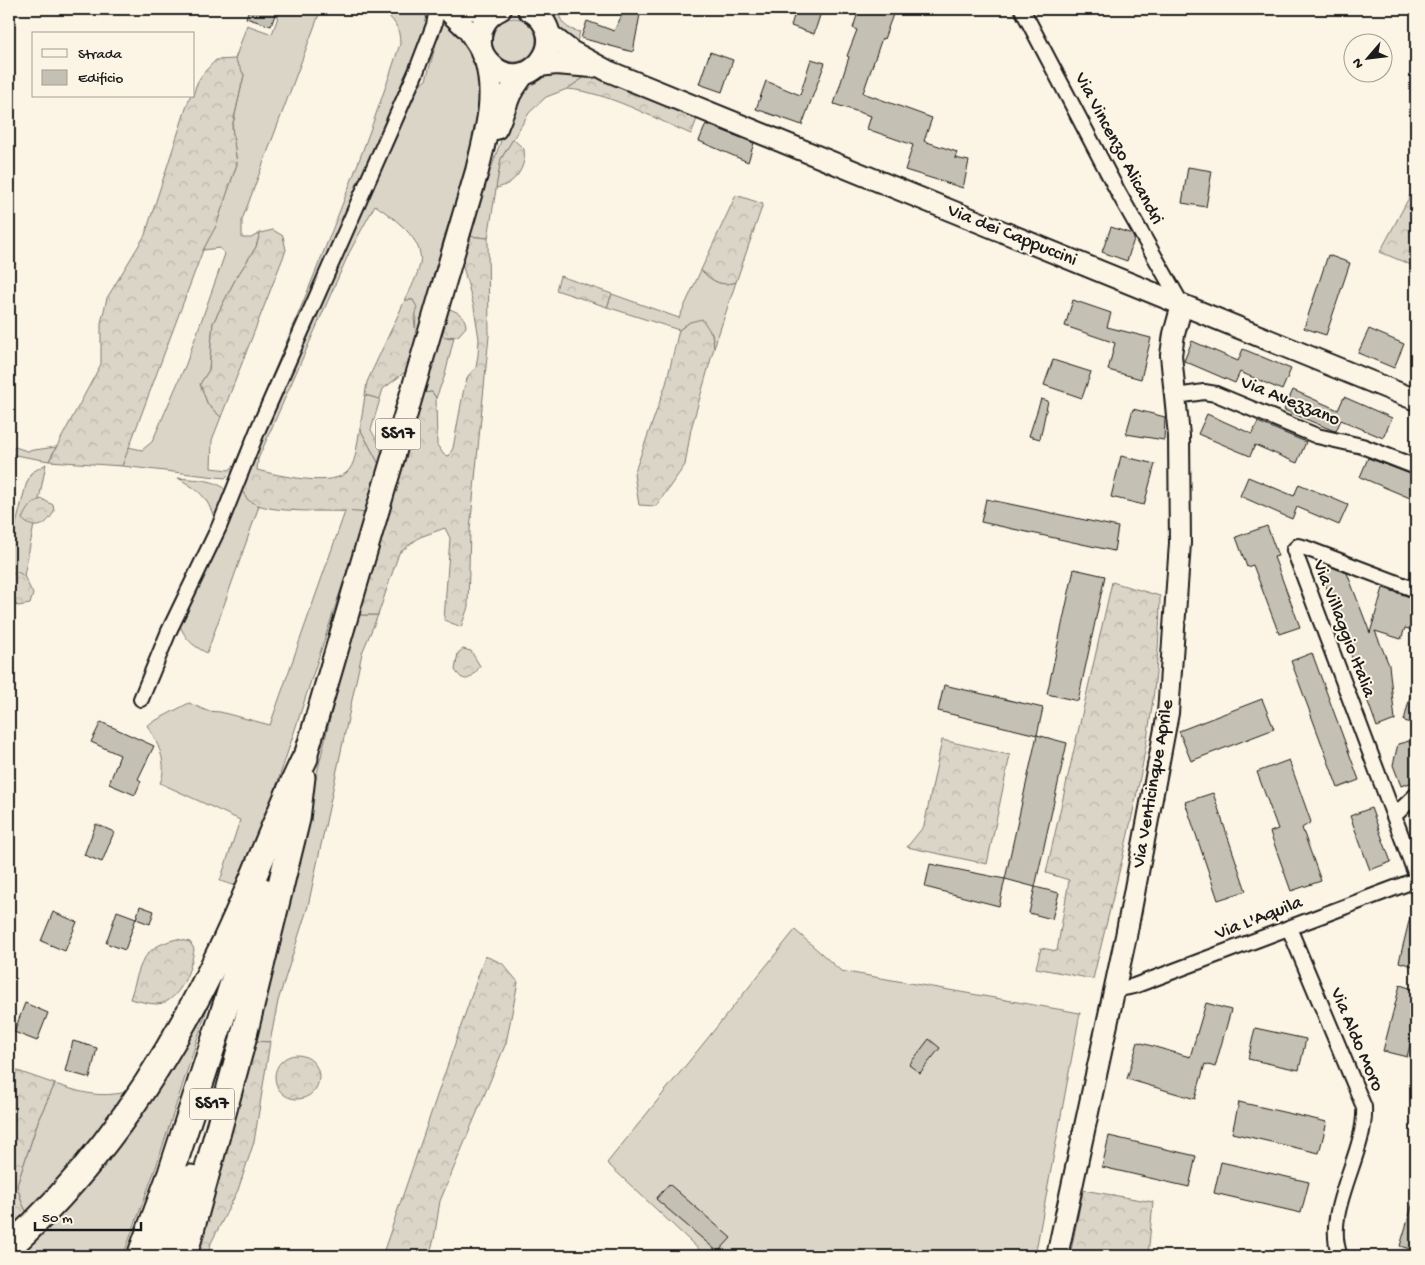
<svg xmlns="http://www.w3.org/2000/svg" width="1425" height="1265" font-family="'Gochi Hand',sans-serif">
<style>
.grass{fill:#dbd5c8;stroke:#7c7872}
.forest{fill:url(#forest-crowns);stroke:#7c7872}
.building{fill:#c4c0b3;stroke:#1c1c1c}
.lines{fill:none;stroke-linecap:round;stroke-linejoin:round}
.street-casing{stroke:#1c1c1c;stroke-width:18}
.secondary-casing{stroke:#1c1c1c;stroke-width:24}
.primary-casing{stroke:#1c1c1c;stroke-width:26}
.highway-casing{stroke:#1c1c1c;stroke-width:29}
.street{stroke:#fcf5e5;stroke-width:14}
.secondary{stroke:#fcf5e5;stroke-width:20}
.primary{stroke:#fcf5e5;stroke-width:22}
.highway{stroke:#fcf5e5;stroke-width:25}
.labels{text-anchor:middle;dominant-baseline:central;stroke-width:4;stroke-linejoin:round;paint-order:stroke}
.shield{fill:#fcf5e5;stroke:#5f5d58;stroke-width:1}
.shield-label{font-size:18px;font-weight:bold;fill:#1c1c1c}
.street-label{font-size:19px;fill:#1c1c1c;stroke:#fcf5e5}
</style>
<defs>
<pattern id="forest-crowns" width="20" height="18" patternUnits="userSpaceOnUse" patternTransform="scale(1.25)"><rect width="20" height="18" fill="#dbd5c8"/><path d="M2 6a3 3 0 1 1 6 0M12 15a3 3 0 1 1 6 0" fill="none" stroke="#bbb6ab"/></pattern>
</defs>
<rect width="100%" height="100%" fill="#fcf5e5"/>
<filter id="ink" filterUnits="userSpaceOnUse"><feTurbulence type="fractalNoise" baseFrequency=".02" numOctaves="2"/><feDisplacementMap in="SourceGraphic" scale="10" xChannelSelector="R" yChannelSelector="G"/><feConvolveMatrix kernelMatrix="1 2 1 2 8 2 1 2 1" color-interpolation-filters="sRGB"/></filter>
<g filter="url(#ink)">
<g class="grass">
<path d="M281 9H321L242 220V238H251L260 233 256 247 235 280 213 323 209 370 200 384 208 405 221 417 212 440 211 468 229 470 234 466C293 327 353 188 400 44 400 27 394 20 381 9 393 9 426 3 427 21 428 27 424 36 423 41L249 443 235 468 225 478 122 466 128 447 142 450 152 442 186 364 225 254 220 248 203 250 216 225 237 164 232 128 244 75 235 59 247 25 272 34Z"/>
<path d="M545 9H558C560 23 566 29 580 32L575 47 563 40Z"/>
<path d="M445 18 461 29 482 73 481 133 445 234 417 342C413 328 419 312 413 300H405C411 289 417 276 420 264 425 239 392 217 375 205L349 253 258 459 250 460 412 89 426 80 435 47 433 36 439 21Z"/>
<circle cx="514" cy="40" r="22"/>
<path d="M547 71 591 73 567 89 546 97 529 113 501 159 488 238 467 236 503 135 525 84Z"/>
<path d="M701 270C712 281 721 287 736 282L714 348 712 333 690 322 679 330 607 307 612 294 679 318Z"/>
<path d="M438 332 449 338 454 337 445 375 436 398 432 392 422 393Z"/>
<path d="M365 395 380 399 371 430C378 442 385 453 380 466L360 429Z"/>
<path d="M9 445 27 451 56 447 49 461 9 454Z"/>
<path d="M46 464 18 606 9 603V552L26 485 31 473Z"/>
<path d="M178 478C193 480 220 478 227 493L215 520C206 495 201 492 178 478Z"/>
<path d="M240 481 246 498 259 506 207 653C189 644 183 636 177 617Z"/>
<path d="M346 509 366 513 243 888 220 881 240 820 160 783C169 763 157 742 147 725L189 703 207 711 220 712 270 725Z"/>
<path d="M356 615H378L362 653 308 906 278 1001 270 1042 254 1041C289 899 319 756 356 615Z"/>
<path d="M795 930 841 971 1080 1013 1035 1256H706L607 1163Z"/>
<path d="M219 972 156 1167 123 1256H9Z"/>
<path d="M55 1084C83 1093 98 1098 127 1092L94 1144 29 1217 22 1203 17 1185 39 1118Z"/>
</g>
<g class="forest">
<path d="M235 59 244 75 232 127 237 164 216 226 203 250 122 466 49 461 101 364V323L107 298 145 235 190 96H194C194 81 206 70 216 60Z"/>
<path d="M591 73 699 114 691 134C653 118 607 92 567 89Z"/>
<path d="M513 139 524 149C527 168 514 185 496 188L501 159Z"/>
<path d="M1416 177V267L1380 252 1412 192Z"/>
<path d="M736 195 763 204 736 282C721 287 712 281 701 270Z"/>
<path d="M273 230 283 236 286 250 221 417 208 405 200 384 209 370 213 323 235 280 256 247 260 233Z"/>
<path d="M467 236 488 238 489 336 470 530 468 607 461 627 444 620 450 538 445 528 420 537 399 553 378 615H356L422 393 432 392 436 398 437 445 444 455 449 456 453 448 464 388 468 376 476 367 478 355 479 339 474 307 462 263Z"/>
<path d="M560 276 612 294 607 307 556 290Z"/>
<path d="M405 300H413L417 307 414 318 417 342 409 369 383 389 380 399 365 395 367 382Z"/>
<path d="M445 308C455 310 466 315 466 327L458 336 445 337 438 332Z"/>
<path d="M702 319 712 334 714 348 691 429 685 465 656 506 639 505 634 474 666 384 679 330 690 322Z"/>
<path d="M360 429 380 466 366 513C337 508 267 517 247 499 245 496 243 492 242 489L250 460 258 459 257 470C277 475 335 489 349 470 357 460 357 441 360 429Z"/>
<path d="M42 499 53 505 54 511C47 526 35 532 22 519 27 508 31 502 42 499Z"/>
<path d="M18 572 24 576 33 594 30 604 18 606 10 598V580L13 573Z"/>
<path d="M1112 582 1160 596C1160 726 1123 853 1093 979L1036 968 1041 948 1057 951 1069 880 1046 873Z"/>
<path d="M463 649 471 651 480 666C472 678 465 686 455 670L458 653Z"/>
<path d="M942 740 1010 755 987 864 907 847 924 826Z"/>
<path d="M177 939 190 942 194 949C192 967 180 1003 157 1004 149 1004 139 1001 130 999 141 966 139 948 177 939Z"/>
<path d="M485 956 502 963 518 982 506 1043 440 1201 434 1239 429 1256H382Z"/>
<path d="M254 1041 270 1042 254 1142 238 1190 211 1243 208 1256H192Z"/>
<circle cx="297" cy="1077" r="22"/>
<path d="M9 1068 55 1084 39 1118 17 1185 22 1203 29 1217 9 1235Z"/>
<path d="M1083 1190 1153 1202 1148 1256H1070Z"/>
</g>
<g class="building">
<path d="M249 9H277L271 26 246 18Z"/>
<path d="M625 9H641L633 52 581 38 587 21 614 31Z"/>
<path d="M796 9H822L814 34 791 26Z"/>
<path d="M859 9H895L884 39 882 38 863 93 932 118 924 141 957 152 955 158 969 161 963 188 905 170 913 145 867 129 871 116 834 104 849 57 847 56 857 30 853 28Z"/>
<path d="M710 52 733 60 722 92 699 84Z"/>
<path d="M811 59 825 63 802 125 756 109 766 81 800 95Z"/>
<path d="M706 124 754 143 748 162 699 141Z"/>
<path d="M1188 167 1212 171 1206 207 1182 203Z"/>
<path d="M1111 227 1132 234 1134 239 1127 261 1102 252Z"/>
<path d="M1328 255 1350 263 1326 335 1304 328Z"/>
<path d="M1073 300 1111 313 1107 327 1151 338 1141 379 1108 370 1115 343 1065 326Z"/>
<path d="M1369 329 1404 344 1394 368 1358 353Z"/>
<path d="M1192 341 1238 361 1243 349 1291 369 1282 390 1240 372 1235 383 1184 361Z"/>
<path d="M1053 360 1091 372 1082 398 1044 385Z"/>
<path d="M1293 390 1338 410 1344 397 1392 418 1383 438 1341 420 1336 431 1332 430 1284 410Z"/>
<path d="M1041 399 1048 401 1040 439 1029 436Z"/>
<path d="M1133 409 1165 417 1164 440 1126 434Z"/>
<path d="M1207 414 1252 434 1258 422 1306 442 1297 463 1255 445 1250 456 1198 434Z"/>
<path d="M1121 456 1155 464 1144 505 1111 497Z"/>
<path d="M1368 458 1416 476V484L1410 498 1360 477Z"/>
<path d="M1248 477 1294 496 1299 484 1348 505 1339 525 1297 507 1292 519 1240 496Z"/>
<path d="M986 499 1118 527 1114 551 981 522Z"/>
<path d="M1267 526 1278 556 1274 557 1300 627 1279 634 1253 565 1247 567 1236 537Z"/>
<path d="M1329 566 1347 573 1370 633 1383 588 1416 599V631L1405 628 1401 639 1375 631 1389 665 1395 720 1377 727 1320 569Z"/>
<path d="M1074 569 1105 576 1078 701 1047 694Z"/>
<path d="M1312 653 1359 780 1338 788 1291 661Z"/>
<path d="M944 685 1043 708 1037 735 938 711Z"/>
<path d="M1412 688 1416 689V724L1404 721Z"/>
<path d="M1262 699 1274 729 1191 761 1179 731Z"/>
<path d="M101 722 154 746 138 779 141 781 135 795 109 784 120 755 91 742Z"/>
<path d="M1037 735 1067 743 1035 887 1005 879Z"/>
<path d="M1409 741 1416 760V781L1401 786 1393 765 1398 744Z"/>
<path d="M1289 760 1311 822 1302 828 1321 881 1291 891 1270 832 1278 829 1257 772Z"/>
<path d="M1213 793 1246 891 1218 900 1185 802Z"/>
<path d="M1371 808 1391 862 1370 870 1350 816Z"/>
<path d="M96 824 114 832 102 862 84 855Z"/>
<path d="M930 864 1005 879 999 906 925 887Z"/>
<path d="M1035 887 1059 893 1052 919 1029 913Z"/>
<path d="M140 906 154 911 150 924 136 919Z"/>
<path d="M1412 909 1416 910V967L1399 962Z"/>
<path d="M117 911 136 918 125 950 106 943Z"/>
<path d="M53 912 77 922 65 951 41 941Z"/>
<path d="M1400 985 1416 990V1021L1407 1057 1383 1051Z"/>
<path d="M25 1003 48 1013 37 1041 14 1032Z"/>
<path d="M1206 1003 1231 1010 1215 1067 1205 1064 1195 1099 1127 1079 1138 1042 1190 1057Z"/>
<path d="M1255 1028 1306 1039 1299 1070 1248 1059Z"/>
<path d="M929 1039 940 1048 920 1073 909 1065Z"/>
<path d="M73 1041 97 1048 90 1078 65 1071Z"/>
<path d="M1239 1102 1327 1122 1319 1153 1232 1133Z"/>
<path d="M1109 1136 1196 1156 1189 1187 1102 1167Z"/>
<path d="M1221 1162 1309 1182 1301 1213 1214 1193Z"/>
<path d="M669 1184 731 1238 718 1252 656 1199Z"/>
<path d="M1413 1203H1416V1251L1400 1246Z"/>
</g>
<g class="lines">
<defs>
<g id="street">
<path d="M1022 9 1118 192 1182 305"/>
<path d="M1176 396 1204 392 1216 394 1317 436 1362 446 1416 467"/>
<path d="M1416 590 1303 547 1298 546 1294 550 1416 875"/>
<path d="M141 699 169 631 219 527 259 427 416 72 434 25 437 9"/>
<path d="M1394 816 1416 795"/>
<path d="M1289 928 1364 1107C1367 1154 1322 1210 1340 1256"/>
<path d="M1115 990 1134 986 1416 880"/>
</g>
<g id="secondary">
<path d="M446 9 468 30 481 50"/>
<path d="M466 9 494 11"/>
<path d="M549 34 571 51 608 71 1416 400"/>
<path d="M539 66 556 64 592 67"/>
<path d="M1057 1256 1126 936 1168 713 1180 543 1179 436 1171 355 1174 334 1182 305"/>
</g>
<g id="primary">
<path d="M500 9C488 14 480 26 480 39 479 48 483 57 489 63 524 102 579 39 529 9"/>
<path d="M496 128 510 93 523 74"/>
<path d="M305 758 477 171C486 132 497 99 486 60"/>
</g>
<g id="highway">
<path d="M9 1247C98 1167 165 1066 217 958 250 892 273 823 305 758"/>
<path d="M140 1256 171 1173 263 891"/>
<path d="M162 1256 191 1178"/>
<path d="M184 1256 241 1047 297 819 302 777"/>
</g>
</defs>
<use href="#street" class="street-casing"/>
<use href="#secondary" class="secondary-casing"/>
<use href="#primary" class="primary-casing"/>
<use href="#highway" class="highway-casing"/>
<use href="#street" class="street"/>
<use href="#secondary" class="secondary"/>
<use href="#primary" class="primary"/>
<use href="#highway" class="highway"/>
</g>
</g>
<g class="labels">
<g class="shield">
<rect x="375.5" y="418.5" width="45" height="31" rx="4"/>
<rect x="189.5" y="1088.5" width="45" height="31" rx="4"/>
</g>
<g class="shield-label">
<text x="398" y="434">SS17</text>
<text x="212" y="1104">SS17</text>
</g>
<g class="street-label">
<text transform="translate(1118 149) rotate(62)">Via Vincenzo Alicandri</text>
<text transform="translate(1012 236) rotate(22)">Via dei Cappuccini</text>
<text transform="translate(1290 402) rotate(22)">Via Avezzano</text>
<text transform="translate(1343 629) rotate(69)">Via Villaggio Italia</text>
<text transform="translate(1154 784) rotate(-80)">Via Venticinque Aprile</text>
<text transform="translate(1259 919) rotate(-21)">Via L'Aquila</text>
<text transform="translate(1356 1040) rotate(67)">Via Aldo Moro</text>
</g>
</g>
<rect width="1425" height="1265" fill="none" stroke="#fcf5e5" stroke-width="30"/>
<rect x="15" y="15" width="1395" height="1235" fill="none" stroke="#1c1c1c" stroke-width="2" filter="url(#ink)"/>
<rect x="32" y="32" width="162" height="65" fill="#fcf5e5" stroke="#a29e95"/>
<rect x="42" y="49" width="25" height="8" fill="#fcf5e5" stroke="#a29e95"/>
<text x="78" y="58" font-size="15" fill="#1c1c1c">Strada</text>
<rect x="42" y="70" width="25" height="15" fill="#c4c0b3" stroke="#a29e95"/>
<text x="78" y="82" font-size="15" fill="#1c1c1c">Edificio</text>
<g transform="translate(1368 58) rotate(242)"><circle r="24" fill="#fcf5e5" stroke="#a29e95"/>
<path d="M0-4L9 19L0 12L-9 19Z" fill="#1c1c1c"/>
<text y="-8" font-size="14" font-weight="bold" text-anchor="middle" fill="#1c1c1c">N</text>
</g>
<path d="M35 1222v8h106v-8" fill="none" stroke="#1c1c1c" stroke-width="2.5"/>
<text x="42" y="1222" font-size="15" fill="#1c1c1c" stroke="#fcf5e5" stroke-width="4" paint-order="stroke">50 m</text>
</svg>
